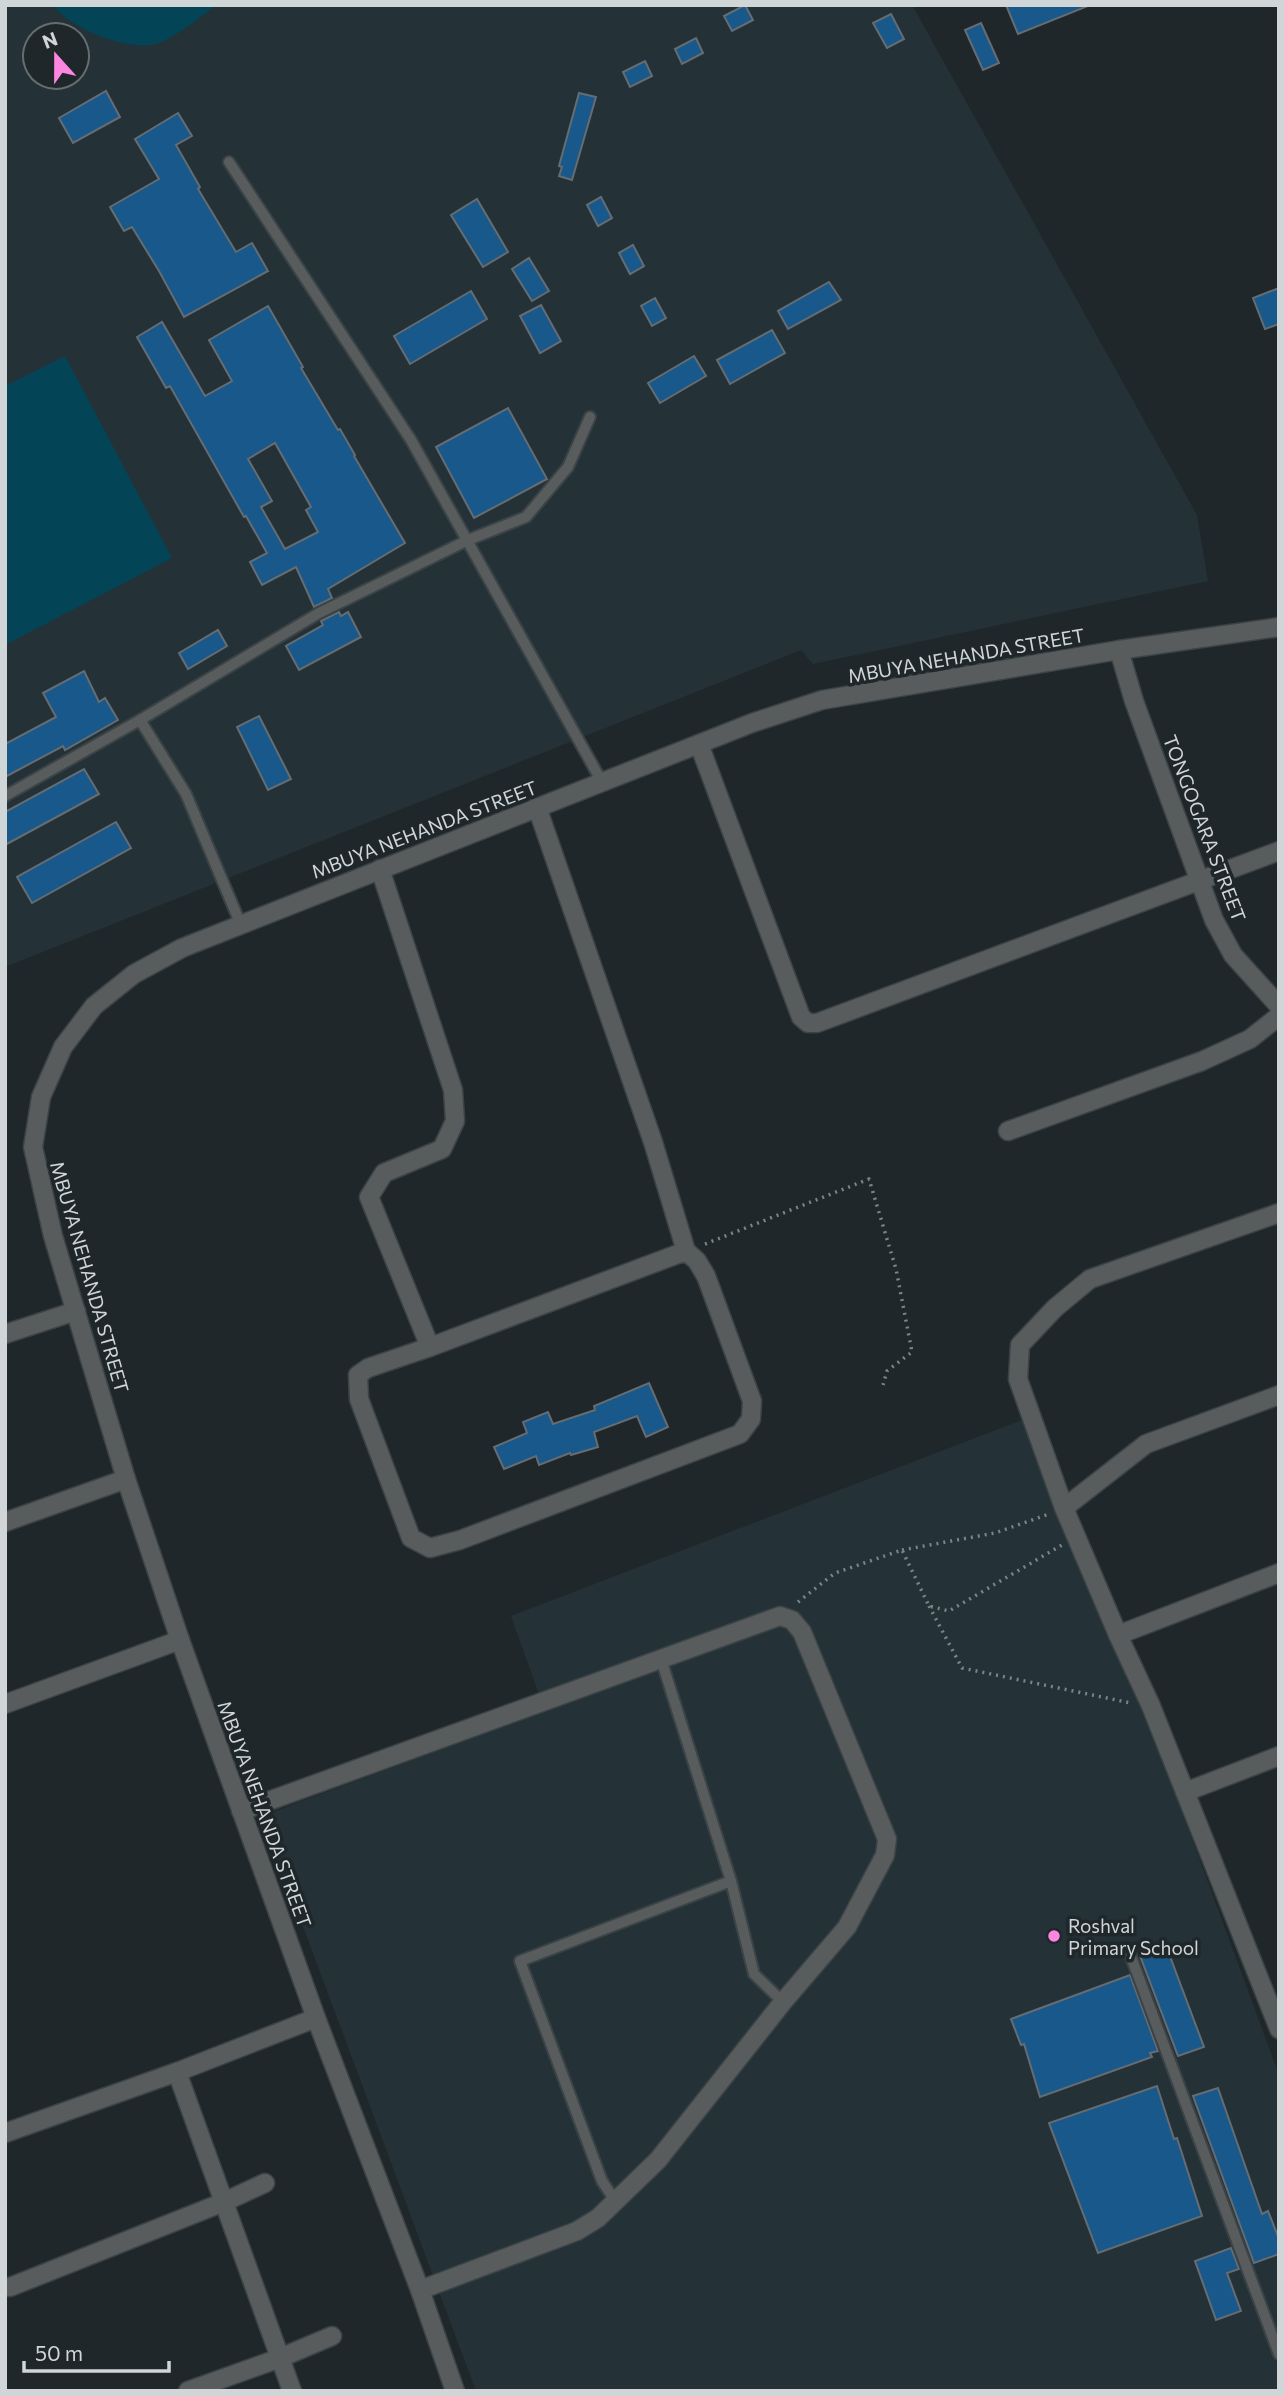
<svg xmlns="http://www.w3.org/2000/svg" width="1284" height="2396" font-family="Commissioner,sans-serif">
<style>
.built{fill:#243238;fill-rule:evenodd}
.grass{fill:#034457}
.building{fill:#18588a;stroke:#656c72;stroke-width:2;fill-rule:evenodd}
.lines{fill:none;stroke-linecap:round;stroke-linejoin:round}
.service-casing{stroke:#3b4346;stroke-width:14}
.minor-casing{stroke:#3b4346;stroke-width:21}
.tertiary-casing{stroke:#3b4346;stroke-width:21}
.path{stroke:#7d8487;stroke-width:3.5;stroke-dasharray:2 5;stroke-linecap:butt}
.service{stroke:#585c5d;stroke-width:10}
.minor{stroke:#585c5d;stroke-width:18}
.tertiary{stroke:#585c5d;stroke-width:18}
.poi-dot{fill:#fe86e0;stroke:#1f272a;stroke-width:2.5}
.labels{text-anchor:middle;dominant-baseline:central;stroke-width:7;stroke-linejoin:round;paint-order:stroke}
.street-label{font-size:19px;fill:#d0d6d8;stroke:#1f272a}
.poi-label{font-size:19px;fill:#d0d6d8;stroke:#1f272a;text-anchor:start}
</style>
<rect width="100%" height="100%" fill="#1f272a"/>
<g class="built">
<path d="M5 5H912L1197 515 1208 581 813 664 801 650 5 967ZM35 35H77V77H35Z"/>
<path d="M1022 1420 1146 1714 1279 2075V2391H476L262 1816 545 1711 511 1616Z"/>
</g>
<g class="grass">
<path d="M53 5H216C203 16 168 43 151 45 123 49 69 28 53 5Z"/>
<path d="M65 356 172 558 5 645V386Z"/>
</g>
<g class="building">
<path d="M745 5 753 20 732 31 724 16Z"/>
<path d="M1006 5H1087L1088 6 1018 34Z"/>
<path d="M891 14 904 39 887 48 873 23Z"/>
<path d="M981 23 999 63 983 70 965 30Z"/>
<path d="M696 38 703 53 682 64 675 49Z"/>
<path d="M645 61 652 76 630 87 623 72Z"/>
<path d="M106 91 120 117 73 143 59 118Z"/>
<path d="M579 93 596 97 572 180 559 176 562 167 559 166Z"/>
<path d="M178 113 192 136 176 145 200 187 198 189 236 252 252 243 268 271 184 317 159 271 132 227 124 231 110 207 159 179 135 139Z"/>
<path d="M601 197 612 218 598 226 587 205Z"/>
<path d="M477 199 508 252 483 267 451 215Z"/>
<path d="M633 245 644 266 630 274 619 253Z"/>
<path d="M529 258 549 291 532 301 512 269Z"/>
<path d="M829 282 841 300 788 329 778 311Z"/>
<path d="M1279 288V324L1265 329 1253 298Z"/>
<path d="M471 291 487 319 410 364 394 336Z"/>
<path d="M655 298 666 318 652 326 641 306Z"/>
<path d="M541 305 561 341 540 353 520 316Z"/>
<path d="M268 306 303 367 301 368 338 430 340 429 355 455 354 456 405 543 328 589 332 598 314 607 296 567 262 585 250 562 267 553 246 516 244 517 170 386 166 388 137 337 162 322 205 396 232 381 209 340ZM275 443 311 507 306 510 318 532 285 549 261 507 272 501 248 459Z"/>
<path d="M772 330 785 353 730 384 717 360Z"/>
<path d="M694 356 706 376 660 403 648 383Z"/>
<path d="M508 408 547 479 474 518 436 447Z"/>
<path d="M339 612 341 616 348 612 361 637 299 670 286 646 323 625 321 621Z"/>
<path d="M218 630 227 646 188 669 179 653Z"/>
<path d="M84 671 99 702 105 698 118 720 65 750 63 746 5 777V744L56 717 43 693Z"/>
<path d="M259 716 291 779 268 790 237 727Z"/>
<path d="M84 769 99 794 5 845V812Z"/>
<path d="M116 822 131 848 32 903 17 877Z"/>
<path d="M649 1383 668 1427 646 1437 637 1416 594 1432 598 1447 571 1455 570 1453 539 1465 536 1456 504 1469 494 1447 527 1433 523 1422 548 1412 553 1424 595 1410 594 1406Z"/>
<path d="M1165 1943 1204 2047 1178 2056 1139 1953Z"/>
<path d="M1130 1975 1158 2051 1150 2053 1152 2057 1040 2097 1024 2044 1021 2045 1011 2019Z"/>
<path d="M1157 2086 1174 2139 1177 2138 1202 2216 1098 2253 1049 2123Z"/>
<path d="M1218 2088 1262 2214 1268 2211 1279 2239V2254L1254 2263 1193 2096Z"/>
<path d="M1231 2248 1239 2269 1227 2273 1241 2311 1216 2320 1195 2261Z"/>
</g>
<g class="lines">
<defs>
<g id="service">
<path d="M229 162 411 440 602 782"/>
<path d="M140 720 186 794 241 925"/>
<path d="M5 796 140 720 319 613 468 540 526 517 568 467 590 417"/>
<path d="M661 1659 731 1881 754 1974 783 2002"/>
<path d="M1130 1954 1279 2354"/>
<path d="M616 2202 602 2181 520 1961 731 1881"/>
</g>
<g id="minor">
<path d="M1119 650 1134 701 1214 920 1233 955 1279 1006"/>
<path d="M699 744 801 1017 808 1023H817L1279 851"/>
<path d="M537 807 653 1142 686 1251"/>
<path d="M380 869 453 1090 455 1121 442 1149 384 1173 369 1197 430 1347"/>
<path d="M1008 1131 1202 1061 1250 1039 1279 1016"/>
<path d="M686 1251 697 1261 706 1276 752 1401 751 1419 740 1434 460 1540 430 1548 411 1538 359 1399 358 1375 368 1368 430 1347Z"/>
<path d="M5 1334 76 1311"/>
<path d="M1064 1508 1018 1379 1020 1345 1055 1308 1090 1279 1279 1213"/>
<path d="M5 1522 126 1479"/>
<path d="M1279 1573 1118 1635 1151 1706 1279 2029"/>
<path d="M1118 1635 1064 1508 1146 1444 1279 1395"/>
<path d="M5 1704 180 1640"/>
<path d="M1185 1792 1279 1756"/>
<path d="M241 1811 780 1616 792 1620 802 1632 887 1839 885 1855 847 1927 783 2002 658 2160 598 2218 577 2231 420 2290"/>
<path d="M177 2072 292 2391"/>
<path d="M10 2287 224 2202 265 2183"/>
<path d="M188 2391 280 2358 332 2336"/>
</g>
<g id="tertiary">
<path d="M5 2133 177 2072 316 2018"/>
<path d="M455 2391 420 2290 316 2018 180 1640 126 1479 53 1236 33 1147 41 1097 63 1047 94 1006 134 974 182 948 752 723 822 700 1119 650 1279 627"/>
</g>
</defs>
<use href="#service" class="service-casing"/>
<use href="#minor" class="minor-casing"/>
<use href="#tertiary" class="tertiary-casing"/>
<g class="path">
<path d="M705 1244 869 1179 896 1269 912 1352 887 1371 883 1385"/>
<path d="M902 1550 995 1533 1049 1514"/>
<path d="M798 1602 835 1573 902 1550 929 1606 949 1611 1062 1545"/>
<path d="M929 1606 962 1668 1131 1703"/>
</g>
<use href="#service" class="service"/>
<use href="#minor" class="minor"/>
<use href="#tertiary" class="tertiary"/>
</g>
<circle class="poi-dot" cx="1054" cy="1936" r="7"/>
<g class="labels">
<g class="street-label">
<text transform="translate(966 655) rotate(-10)">MBUYA NEHANDA STREET</text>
<text transform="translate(1205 828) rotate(69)">TONGOGARA STREET</text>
<text transform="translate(424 829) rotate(-21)">MBUYA NEHANDA STREET</text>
<text transform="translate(90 1277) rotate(74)">MBUYA NEHANDA STREET</text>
<text transform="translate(265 1814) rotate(70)">MBUYA NEHANDA STREET</text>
</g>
<g class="poi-label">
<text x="1068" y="1925">Roshval<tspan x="1068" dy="22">Primary School</tspan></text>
</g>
</g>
<rect width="1284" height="2396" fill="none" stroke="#d0d6d8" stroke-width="14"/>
<g transform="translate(56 56) rotate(339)"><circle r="33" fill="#1f272a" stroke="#666d70" stroke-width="2"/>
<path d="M0-5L12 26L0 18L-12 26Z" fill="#fe86e0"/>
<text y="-10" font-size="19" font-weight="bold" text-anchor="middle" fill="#d0d6d8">N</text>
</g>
<path d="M24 2361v10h145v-10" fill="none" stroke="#d0d6d8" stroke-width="3.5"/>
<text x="35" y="2361" font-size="21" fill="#d0d6d8" stroke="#1f272a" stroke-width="5" paint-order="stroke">50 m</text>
</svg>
